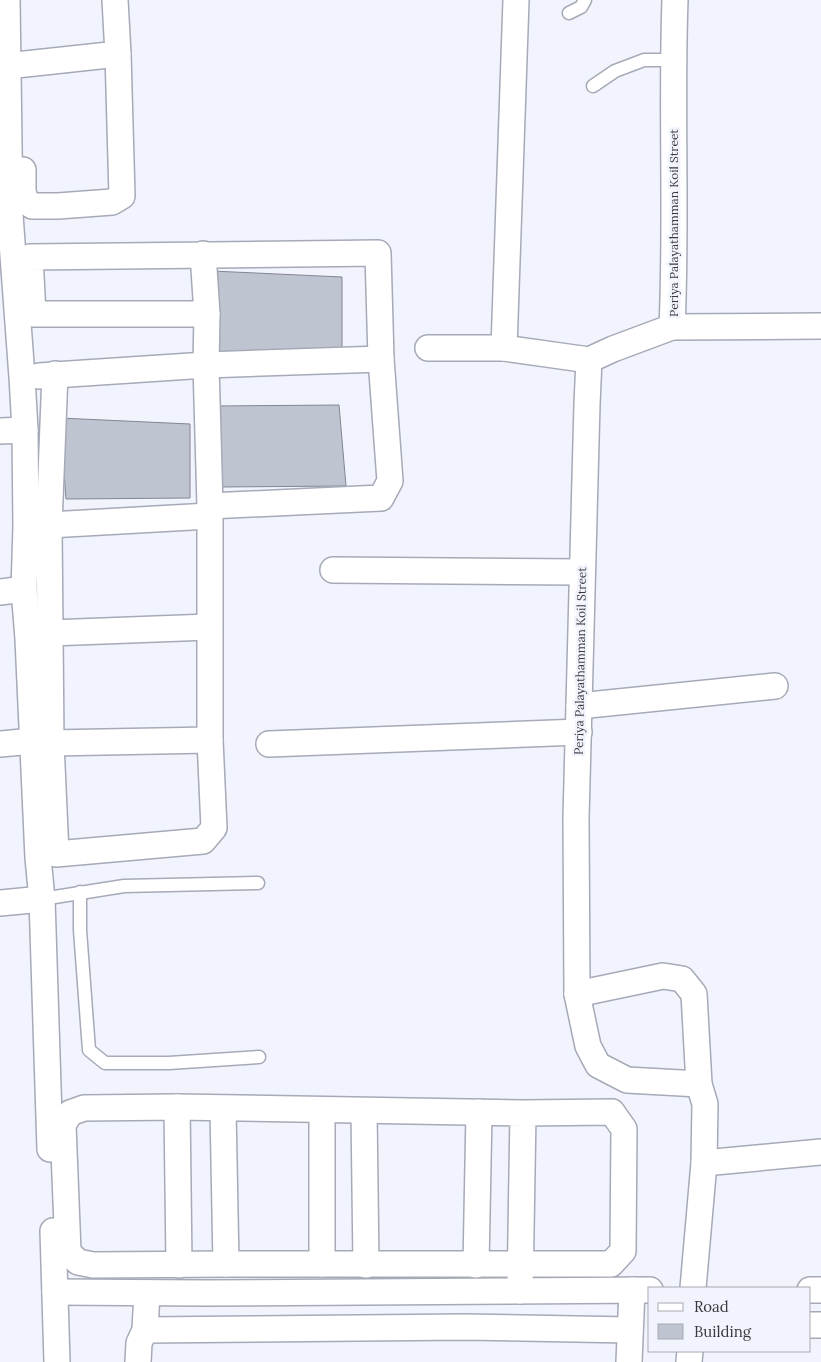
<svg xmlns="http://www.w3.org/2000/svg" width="821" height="1362" font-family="Lora,serif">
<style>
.building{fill:#bfc4d1;stroke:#828692}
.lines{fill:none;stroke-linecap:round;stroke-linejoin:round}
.service-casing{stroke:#a6aab7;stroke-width:15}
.minor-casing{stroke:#a6aab7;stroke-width:28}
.service{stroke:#fff;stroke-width:12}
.minor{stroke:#fff;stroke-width:25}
.labels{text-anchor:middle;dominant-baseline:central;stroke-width:5;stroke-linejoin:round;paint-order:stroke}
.street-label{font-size:12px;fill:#38393f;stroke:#f2f4fd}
</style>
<rect width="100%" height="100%" fill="#f2f4fd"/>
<g class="building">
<path d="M212 271 342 277V351L218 352Z"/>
<path d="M339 405 346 486 222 487 216 406Z"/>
<path d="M60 418 190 424V498L66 499Z"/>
</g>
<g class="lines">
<defs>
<g id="service">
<path d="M569 13 581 7 585 0"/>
<path d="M593 86 615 71 644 60H673"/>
<path d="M80 892V930L89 1050 105 1063H169L259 1057"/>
<path d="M42 899 124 886 258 883"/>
</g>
<g id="minor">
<path d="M7 0 10 215 22 377 25 430 26 527 24 589 28 639 38 858 42 899 50 1149"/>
<path d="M675 0C671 109 677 218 672 327L613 349 589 360 587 404 576 818 577 994 588 1046 598 1065 627 1080 699 1084"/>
<path d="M7 66 118 54 115 0"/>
<path d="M23 170V192L26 201 32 206H58L112 202 122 196 118 54"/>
<path d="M207 314H33L30 257 378 253 381 359 390 481 381 498 210 506"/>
<path d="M672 327 821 326"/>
<path d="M428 348H504L589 360"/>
<path d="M504 348 516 0"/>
<path d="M55 374 49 525 51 743 56 854 203 841 214 828 210 740V506L206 365 207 314 203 254"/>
<path d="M39 376 206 365 381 359"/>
<path d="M0 431 25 430"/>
<path d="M49 525 209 516"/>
<path d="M333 570 582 572"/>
<path d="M0 592 24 589"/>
<path d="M50 633 209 627"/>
<path d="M579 706 775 686"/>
<path d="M0 744 33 741"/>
<path d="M35 744 51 743 210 740"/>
<path d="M269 744 579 732"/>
<path d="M0 903 42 899"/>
<path d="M577 994 663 976 682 979 694 994 699 1084 705 1104 704 1163 693 1288"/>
<path d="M177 1107 179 1265"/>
<path d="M223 1109 226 1264"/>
<path d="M364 1111 366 1265"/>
<path d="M704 1163 821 1152"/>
<path d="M53 1231 57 1362"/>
<path d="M322 1264V1110"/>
<path d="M476 1265 479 1112"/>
<path d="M810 1290H821"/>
<path d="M520 1291 523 1113 177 1107 84 1108 70 1113 63 1125 68 1252 78 1262 93 1265C138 1265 183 1264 229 1264 356 1264 483 1265 611 1264L623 1251 624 1129 612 1112 523 1113"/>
<path d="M55 1292 204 1293 650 1290"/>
<path d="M810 1325H821"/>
<path d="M145 1330 465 1327 630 1330"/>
<path d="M138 1362 139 1343 145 1330 147 1293"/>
<path d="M629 1362 632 1290"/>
<path d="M689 1362 690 1351"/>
</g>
</defs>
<use href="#service" class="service-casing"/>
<use href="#minor" class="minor-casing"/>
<use href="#service" class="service"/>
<use href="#minor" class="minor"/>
</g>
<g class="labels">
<g class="street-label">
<text transform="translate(673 223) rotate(-90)">Periya Palayathamman Koil Street</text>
<text transform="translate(580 661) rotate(-89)">Periya Palayathamman Koil Street</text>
</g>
</g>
<rect x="648" y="1287" width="162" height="65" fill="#f2f4fd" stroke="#a8a9b1"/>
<rect x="658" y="1303" width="25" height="8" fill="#ffffff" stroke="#a8a9b1"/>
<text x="694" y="1312" font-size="15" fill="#38393f">Road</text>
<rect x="658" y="1324" width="25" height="15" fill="#bfc4d1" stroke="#a8a9b1"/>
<text x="694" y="1337" font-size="15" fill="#38393f">Building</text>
</svg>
